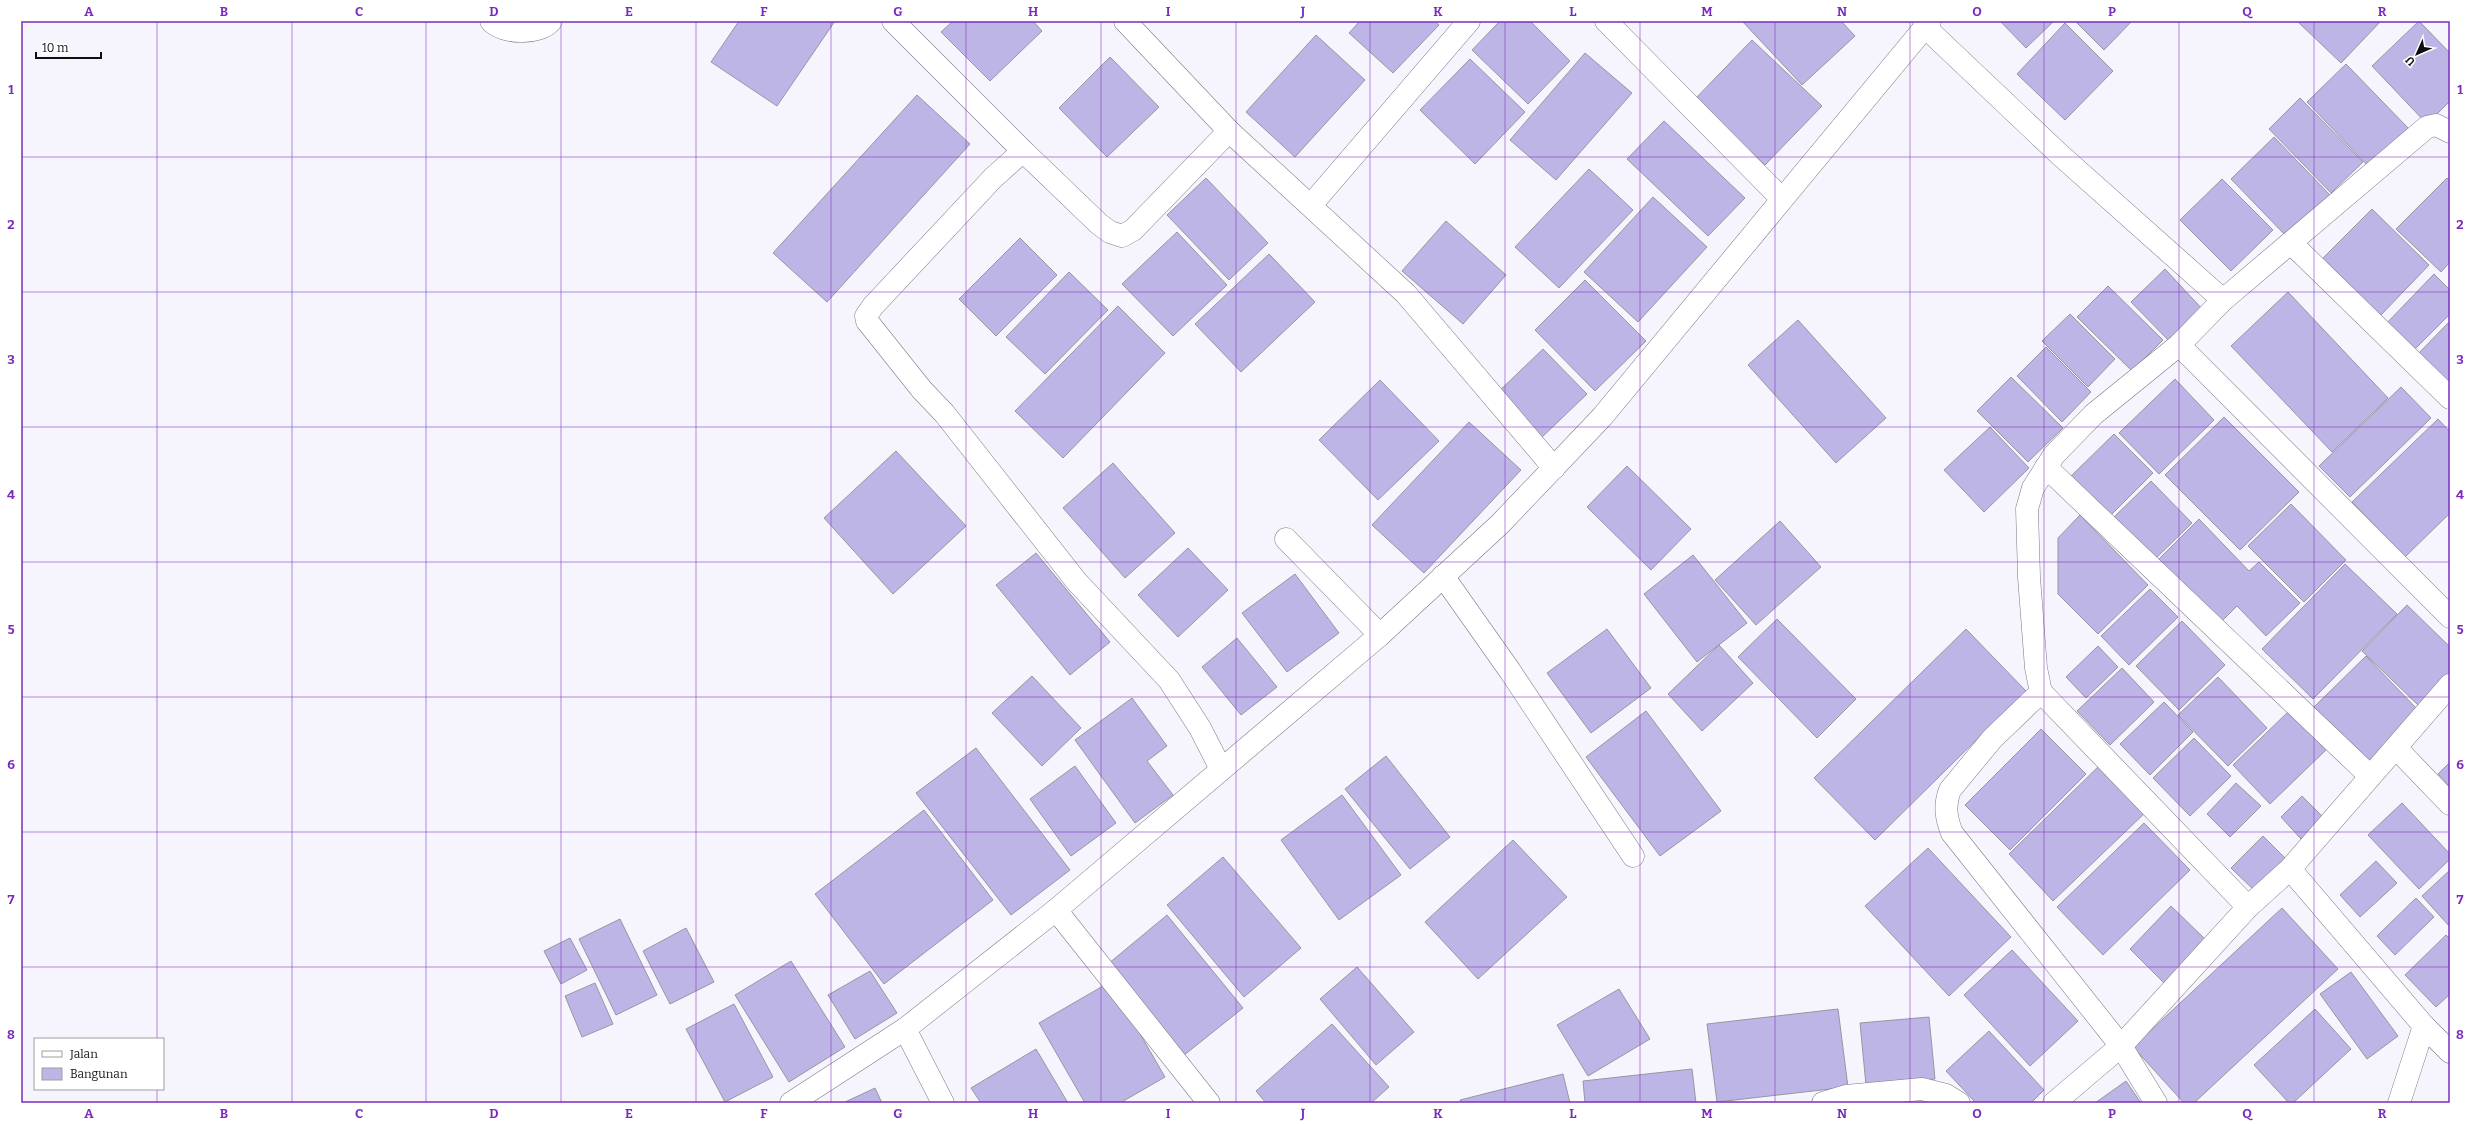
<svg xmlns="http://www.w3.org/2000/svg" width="2471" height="1124" font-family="Bitter,serif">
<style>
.building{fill:#bdb5e5;stroke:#9796a2}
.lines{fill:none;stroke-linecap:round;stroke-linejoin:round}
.street-casing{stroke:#7b7985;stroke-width:23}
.street{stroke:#fff;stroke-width:22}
.grid{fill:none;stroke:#7b2cbf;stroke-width:1;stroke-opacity:0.55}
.neatline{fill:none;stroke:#7b2cbf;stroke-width:1.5}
.grid-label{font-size:13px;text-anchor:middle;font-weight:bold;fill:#7b2cbf}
</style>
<rect width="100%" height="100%" fill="#f6f5fd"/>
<g class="building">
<path d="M739 21H835L777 106 711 62Z"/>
<path d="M953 21H1033L1042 31 990 81 941 32Z"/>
<path d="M1360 21H1435L1439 25 1393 73 1349 33Z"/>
<path d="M1500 21H1530L1570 61 1528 104 1472 50Z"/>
<path d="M1742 21H1841L1855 36 1802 85Z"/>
<path d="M2000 21H2054L2026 48Z"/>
<path d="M2075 21H2132L2104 50Z"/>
<path d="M2297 21H2381L2341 63Z"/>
<path d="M2419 21 2450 53V101L2427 124 2372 66Z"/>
<path d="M2065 23 2113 71 2065 120 2017 74Z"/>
<path d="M1316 35 1365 80 1295 157 1246 112Z"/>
<path d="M1752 40 1822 106 1765 165 1695 99Z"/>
<path d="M1585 53 1632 93 1556 180 1510 140Z"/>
<path d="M1110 57 1159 107 1107 157 1059 108Z"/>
<path d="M1470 59 1525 112 1475 164 1420 110Z"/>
<path d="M2346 64 2411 131 2371 169 2307 102Z"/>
<path d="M917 95 970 144 827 302 773 253Z"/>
<path d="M2300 98 2363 162 2331 193 2269 129Z"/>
<path d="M1664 121 1745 198 1708 236 1627 159Z"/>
<path d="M2274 137 2330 195 2287 237 2231 179Z"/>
<path d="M1589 169 1633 210 1559 288 1515 247Z"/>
<path d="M1206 178 1268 243 1229 280 1167 215Z"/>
<path d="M2447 178 2450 181V262L2441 272 2396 229Z"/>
<path d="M2222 179 2273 230 2231 271 2180 220Z"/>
<path d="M1653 197 1707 247 1638 322 1584 272Z"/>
<path d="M2372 209 2429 265 2379 317 2321 260Z"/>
<path d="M1446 221 1506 275 1463 324 1402 271Z"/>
<path d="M1177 232 1227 285 1173 336 1122 284Z"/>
<path d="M1020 238 1057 275 996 336 959 299Z"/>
<path d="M1269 254 1315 302 1241 372 1195 324Z"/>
<path d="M2165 269 2206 313 2173 345 2131 302Z"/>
<path d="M1069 272 1108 310 1045 374 1006 337Z"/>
<path d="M2434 274 2450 290V314L2410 354 2383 327Z"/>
<path d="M1585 280 1646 341 1595 391 1535 330Z"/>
<path d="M2108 286 2163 340 2132 371 2077 317Z"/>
<path d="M2288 292 2388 398 2332 452 2231 346Z"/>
<path d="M1118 306 1165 353 1063 458 1015 411Z"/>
<path d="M2070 314 2115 359 2088 387 2042 341Z"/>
<path d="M1798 320 1886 418 1836 463 1748 365Z"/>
<path d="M2450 321V390L2416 356Z"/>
<path d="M2046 347 2091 392 2062 422 2017 376Z"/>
<path d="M1543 349 1587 394 1538 441 1495 395Z"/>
<path d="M2011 377 2063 428 2028 462 1977 411Z"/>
<path d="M2175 379 2214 420 2159 474 2119 433Z"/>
<path d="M1380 380 1439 441 1378 500 1319 440Z"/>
<path d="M2401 387 2431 418 2350 497 2319 466Z"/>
<path d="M2224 417 2299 492 2240 550 2165 475Z"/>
<path d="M2438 419 2450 432V513L2405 557 2352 502Z"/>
<path d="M1469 422 1521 470 1424 573 1372 525Z"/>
<path d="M1990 427 2029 468 1984 512 1944 470Z"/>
<path d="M2114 434 2153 473 2108 518 2068 479Z"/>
<path d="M896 451 966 526 893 594 824 518Z"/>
<path d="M1113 463 1175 533 1125 578 1063 508Z"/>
<path d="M1627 466 1691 529 1651 570 1587 507Z"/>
<path d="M2151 481 2192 523 2151 563 2110 521Z"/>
<path d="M2291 504 2346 560 2304 602 2248 546Z"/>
<path d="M2080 515 2148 585 2098 634 2058 594V538Z"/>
<path d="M2199 519 2249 571 2259 562 2300 603 2266 636 2237 606 2220 623 2158 560Z"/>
<path d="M1780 521 1821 567 1756 625 1715 580Z"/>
<path d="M1188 548 1228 590 1178 637 1138 595Z"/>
<path d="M1036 553 1110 642 1070 675 996 585Z"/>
<path d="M1693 555 1747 623 1697 662 1644 594Z"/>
<path d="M2345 564 2397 614 2313 699 2262 649Z"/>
<path d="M1295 574 1339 633 1287 672 1242 613Z"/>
<path d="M2150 589 2178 617 2129 665 2101 636Z"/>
<path d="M2407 605 2450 647V675L2419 706 2362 651Z"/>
<path d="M1777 619 1856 699 1817 738 1738 657Z"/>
<path d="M2182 621 2225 665 2179 710 2136 666Z"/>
<path d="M1607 629 1651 688 1591 733 1547 673Z"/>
<path d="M1966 629 2026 691 1875 840 1814 778Z"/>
<path d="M1237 638 1277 687 1241 715 1202 667Z"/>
<path d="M1719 645 1753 683 1702 731 1668 694Z"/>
<path d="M2098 646 2118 667 2086 698 2066 677Z"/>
<path d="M2366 656 2419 711 2368 762 2314 707Z"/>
<path d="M2122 668 2154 702 2110 745 2077 711Z"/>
<path d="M1032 676 1081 728 1042 766 992 713Z"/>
<path d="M2218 677 2267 728 2228 766 2178 715Z"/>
<path d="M1132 698 1167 746 1147 761 1173 795 1135 823 1075 740Z"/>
<path d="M2164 702 2193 732 2150 775 2120 744Z"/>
<path d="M2290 710 2327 749 2270 804 2233 765Z"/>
<path d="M1646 711 1721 811 1660 856 1586 757Z"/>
<path d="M2041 729 2086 774 2010 850 1965 805Z"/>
<path d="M2194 738 2231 776 2190 816 2153 778Z"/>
<path d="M976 748 1070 870 1011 915 916 793Z"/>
<path d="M1386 756 1450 837 1410 869 1345 789Z"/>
<path d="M2103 762 2149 809 2053 901 2009 854Z"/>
<path d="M2450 762V787L2438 774Z"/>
<path d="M1075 766 1116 823 1071 856 1030 799Z"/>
<path d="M2236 783 2261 806 2230 837 2207 814Z"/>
<path d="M1342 795 1401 875 1339 920 1281 840Z"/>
<path d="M2302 796 2323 817 2301 839 2281 817Z"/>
<path d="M2402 803 2450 854V859L2419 889 2368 835Z"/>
<path d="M924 810 993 900 884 984 815 894Z"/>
<path d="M2144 823 2190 870 2103 955 2057 907Z"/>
<path d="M2263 836 2288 861 2257 893 2231 868Z"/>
<path d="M1513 840 1567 897 1478 979 1425 922Z"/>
<path d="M1928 848 2011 937 1949 996 1865 906Z"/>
<path d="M1223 857 1301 948 1244 997 1167 905Z"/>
<path d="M2376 861 2397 883 2360 917 2340 895Z"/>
<path d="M2450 870V927L2422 896Z"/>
<path d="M2416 898 2434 917 2395 955 2377 936Z"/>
<path d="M2171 906 2206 940 2164 983 2130 949Z"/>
<path d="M2282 908 2338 969 2194 1103H2184L2133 1047Z"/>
<path d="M1167 915 1243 1008 1183 1056 1108 964Z"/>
<path d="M620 919 657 995 616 1015 579 939Z"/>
<path d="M686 928 714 982 670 1004 643 951Z"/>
<path d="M2446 935 2450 939V994L2436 1007 2405 975Z"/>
<path d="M570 938 587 970 561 984 544 951Z"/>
<path d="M2012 950 2078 1021 2030 1066 1964 995Z"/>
<path d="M791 961 845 1047 789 1082 735 995Z"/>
<path d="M1357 967 1414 1032 1376 1065 1320 999Z"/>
<path d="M870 971 897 1013 855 1039 828 995Z"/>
<path d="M2351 972 2398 1036 2367 1059 2320 994Z"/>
<path d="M1110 982 1165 1077 1120 1103H1085L1039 1023Z"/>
<path d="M595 983 613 1024 582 1037 565 996Z"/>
<path d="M1619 989 1650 1039 1588 1076 1557 1025Z"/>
<path d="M734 1004 773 1077 725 1102 686 1029Z"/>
<path d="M1838 1009 1848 1087 1717 1102 1707 1024Z"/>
<path d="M2315 1009 2351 1049 2293 1103H2289L2254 1065Z"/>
<path d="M1929 1017 1935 1079 1866 1085 1860 1023Z"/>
<path d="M1332 1024 1389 1087 1371 1103H1266L1256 1091Z"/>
<path d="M1989 1031 2044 1090 2031 1103H1976L1946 1071Z"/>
<path d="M1036 1049 1068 1103H981L971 1088Z"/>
<path d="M1692 1069 1696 1103H1585L1583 1081Z"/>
<path d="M1563 1074 1570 1103H1461L1460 1100Z"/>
<path d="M2126 1081 2141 1103H2095Z"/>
<path d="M875 1088 882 1103H843Z"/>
</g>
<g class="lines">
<defs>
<g id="street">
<path d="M491 21C503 34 539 35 551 21"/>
<path d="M893 21 1023 151"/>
<path d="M1125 21 1229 131"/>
<path d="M1606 21 1781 198"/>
<path d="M1924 26 2058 153 2223 300"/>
<path d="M1311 205 1469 21"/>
<path d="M2291 243 2450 398"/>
<path d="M2179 345 2450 617"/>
<path d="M2046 467 2370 776"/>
<path d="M1286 539 1380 635"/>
<path d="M1443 576 1510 671 1633 856"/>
<path d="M2041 692 1992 739 1950 790C1944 805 1946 818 1952 833L2121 1046 2156 1103"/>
<path d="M2396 748 2450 804"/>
<path d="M1221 769 1200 728 1169 680 1077 582 944 413 922 390 867 321 866 316 873 306 993 178 1023 151 1099 224 1110 232 1122 236 1133 230 1229 131 1406 294 1554 468"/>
<path d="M2290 869 2424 1026 2450 1052"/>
<path d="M2248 907 2041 692 2036 668 2029 577 2027 509 2033 488 2054 455 2094 414 2179 345 2223 300 2427 127 2436 125 2450 132"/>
<path d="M1056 910 1209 1103"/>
<path d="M905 1029 943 1103"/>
<path d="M791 1103 905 1029 1056 910 1380 635 1500 524 1602 417 1930 21"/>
<path d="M1823 1103 1846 1096 1922 1089 1946 1095 1959 1103"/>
<path d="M2054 1103 2121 1046 2248 907 2290 869 2450 685"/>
<path d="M2399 1103 2424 1026"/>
</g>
</defs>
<use href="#street" class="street-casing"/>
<use href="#street" class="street"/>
</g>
<path class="grid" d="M157 21V1039M292 21V1103M426 21V1103M561 21V1103M696 21V1103M831 21V1103M966 21V1103M1101 21V1103M1236 21V1103M1370 21V1103M1505 21V1103M1640 21V1103M1775 21V1103M1910 21V1103M2044 21V1103M2179 21V1103M2314 21V1103M21 157H2450M21 292H2450M21 427H2450M21 562H2450M21 697H2450M21 832H2450M21 967H2450M157 1089V1103"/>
<rect width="2471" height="1124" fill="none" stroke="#ffffff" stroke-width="44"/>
<rect x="34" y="1038" width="130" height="52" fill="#ffffff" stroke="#9f9ea0"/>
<rect x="42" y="1051" width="20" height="6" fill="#ffffff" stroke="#9f9ea0"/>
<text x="70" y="1058" font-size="12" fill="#0e0d11">Jalan</text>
<rect x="42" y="1068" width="20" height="12" fill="#bdb5e5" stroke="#9f9ea0"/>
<text x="70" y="1078" font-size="12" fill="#0e0d11">Bangunan</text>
<g transform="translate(2417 54) rotate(225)" stroke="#ffffff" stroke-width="3" paint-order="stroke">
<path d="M0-3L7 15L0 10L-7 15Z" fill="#0e0d11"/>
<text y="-6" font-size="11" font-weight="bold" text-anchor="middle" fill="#0e0d11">U</text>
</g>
<path d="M36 52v6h65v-6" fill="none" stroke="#0e0d11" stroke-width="2"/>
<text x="42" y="52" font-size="12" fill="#0e0d11" stroke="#ffffff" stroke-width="3" paint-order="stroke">10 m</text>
<rect x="22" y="22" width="2427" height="1080" class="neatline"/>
<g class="grid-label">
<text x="89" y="16">A</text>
<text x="224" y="16">B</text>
<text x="359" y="16">C</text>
<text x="494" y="16">D</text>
<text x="629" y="16">E</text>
<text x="764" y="16">F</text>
<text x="898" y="16">G</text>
<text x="1033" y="16">H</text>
<text x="1168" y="16">I</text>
<text x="1303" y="16">J</text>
<text x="1438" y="16">K</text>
<text x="1573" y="16">L</text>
<text x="1707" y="16">M</text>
<text x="1842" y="16">N</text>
<text x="1977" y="16">O</text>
<text x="2112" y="16">P</text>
<text x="2247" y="16">Q</text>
<text x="2382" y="16">R</text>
<text x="11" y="94">1</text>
<text x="2460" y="94">1</text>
<text x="11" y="229">2</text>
<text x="2460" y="229">2</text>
<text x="11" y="364">3</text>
<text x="2460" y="364">3</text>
<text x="11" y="499">4</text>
<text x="2460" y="499">4</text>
<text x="11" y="634">5</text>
<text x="2460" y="634">5</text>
<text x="11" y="769">6</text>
<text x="2460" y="769">6</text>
<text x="11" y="904">7</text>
<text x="2460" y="904">7</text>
<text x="11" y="1039">8</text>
<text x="2460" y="1039">8</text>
<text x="89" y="1118">A</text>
<text x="224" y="1118">B</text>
<text x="359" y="1118">C</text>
<text x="494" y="1118">D</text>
<text x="629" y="1118">E</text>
<text x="764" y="1118">F</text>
<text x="898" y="1118">G</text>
<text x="1033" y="1118">H</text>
<text x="1168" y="1118">I</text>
<text x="1303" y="1118">J</text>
<text x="1438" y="1118">K</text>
<text x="1573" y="1118">L</text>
<text x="1707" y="1118">M</text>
<text x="1842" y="1118">N</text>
<text x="1977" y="1118">O</text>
<text x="2112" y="1118">P</text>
<text x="2247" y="1118">Q</text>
<text x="2382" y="1118">R</text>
</g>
</svg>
